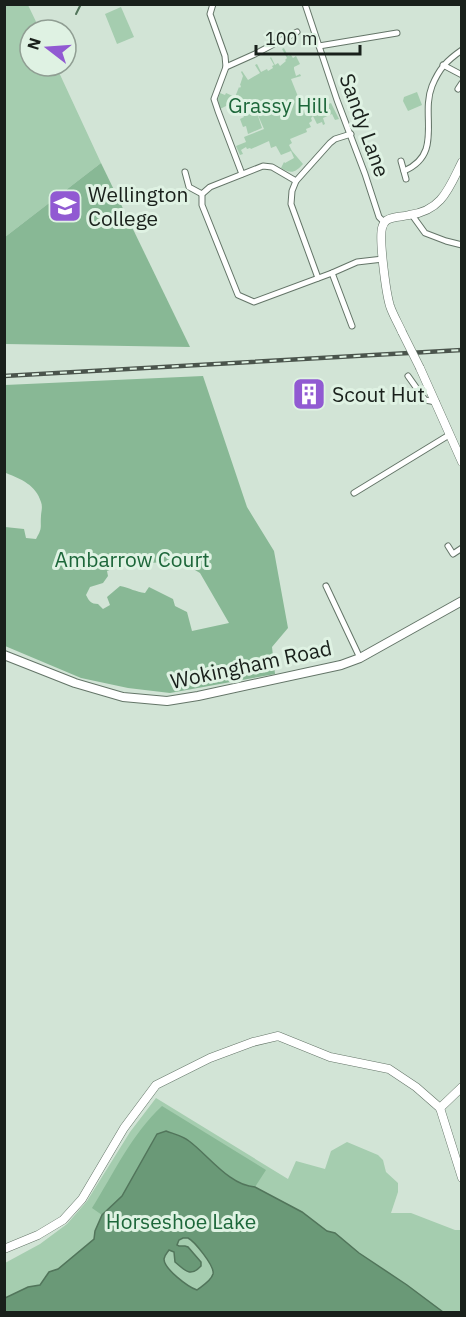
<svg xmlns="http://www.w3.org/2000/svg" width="466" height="1317" font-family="'IBM Plex Sans',sans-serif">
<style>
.green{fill:#a5cdaf}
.forest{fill:#88b895;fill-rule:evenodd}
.water{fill:#6a9977;stroke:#52755b;stroke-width:1.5;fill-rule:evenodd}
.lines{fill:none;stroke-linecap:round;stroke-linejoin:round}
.stream{stroke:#52755b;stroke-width:2}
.street-casing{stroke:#647568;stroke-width:7}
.secondary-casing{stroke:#647568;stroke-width:9}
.primary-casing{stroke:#647568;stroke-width:10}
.street{stroke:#fff;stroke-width:5}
.secondary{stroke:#fff;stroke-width:8}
.primary{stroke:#fff;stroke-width:8}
.rail-casing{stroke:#4a544c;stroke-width:4.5}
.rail{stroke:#dff2e3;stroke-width:2;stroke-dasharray:7;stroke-linecap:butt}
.secondary-bridge-casing{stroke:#647568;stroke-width:9;stroke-linecap:butt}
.secondary-bridge{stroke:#fff;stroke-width:8}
.labels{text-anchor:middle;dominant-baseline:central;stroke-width:6;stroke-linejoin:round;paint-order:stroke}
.park-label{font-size:21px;fill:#1d673a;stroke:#dff2e3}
.street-label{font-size:21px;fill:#19201b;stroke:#dff2e3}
.poi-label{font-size:21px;fill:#19201b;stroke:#dff2e3;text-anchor:start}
</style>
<rect width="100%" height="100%" fill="#d2e4d6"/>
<g class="green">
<path d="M5 5H28L40 30H30V66H56L101 163 5 237Z"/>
<path d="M121 7 134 37 117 44 105 14Z"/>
<path d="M284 48 288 56 291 55 293 58 296 56 300 64 294 67V69L296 76 300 74 301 76 291 79 305 114 331 103 339 119 335 120 332 114 323 118 325 124 323 125 322 122 317 124 313 116 311 118 312 121 309 123 311 127 306 129 307 132 290 139 292 143 289 145 292 151 303 164C295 173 291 174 281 168L284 162 285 163 294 158 291 151 281 155 276 146 271 148 269 141 251 149 250 148 247 149 246 147 241 150 243 154 240 155 236 146 246 142 244 137 264 129 257 113 262 128 248 134 246 126 243 127 240 119 244 117 239 105 234 106 232 103 220 109 218 99 220 93 225 95 226 93 235 97 239 87 240 88 241 86 240 85 243 76 241 72 242 71 248 80 260 73 255 65 257 64 261 72 267 69 268 71 273 68 272 66 274 65 270 58 271 57 275 65 278 63 280 66 286 61 285 60 287 58 282 49Z"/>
<path d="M417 92 422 105 408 111 403 101 404 97Z"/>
<path d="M156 1098 288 1179 296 1161 325 1169 331 1151 347 1142 378 1155 383 1160 386 1172 398 1183V1192L391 1213H411L455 1230H461V1312H5V1263L40 1244 67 1224 87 1201 130 1132Z"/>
</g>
<g class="forest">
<path d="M101 163 190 347 5 344V237Z"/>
<path d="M203 376 247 507 274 551 288 628 272 647 275 674 170 693 128 688 81 678 5 646V527L24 529 26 538 36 539C43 527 40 528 41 516 41 512 43 507 41 502 36 485 21 479 6 473L5 477V385ZM178 560 200 573 229 623 192 631 187 612 175 606 173 599 149 587 145 593C136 592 130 588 120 586L107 597 110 605 103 609 98 604C91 604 89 601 86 595L90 587 103 583 108 576 107 571 130 562 135 565Z"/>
<path d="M162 1106 266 1170 255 1187H247L235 1181 157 1134 122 1196 102 1215 92 1208C114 1173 131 1135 162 1106Z"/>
</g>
<path class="water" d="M166 1131C174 1134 183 1136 189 1141 208 1155 230 1186 255 1187L302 1212 327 1231 335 1233 359 1253 407 1285 443 1312H5V1298L28 1287 40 1285 49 1272 58 1269 94 1239 95 1231 102 1215 122 1196 157 1134ZM183 1238C184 1238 186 1238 188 1238 194 1241 215 1266 213 1274 211 1281 202 1286 197 1290 188 1287 164 1269 164 1259 165 1254 167 1253 169 1250L174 1252 175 1262C185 1270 190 1278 201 1266V1262L188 1247 185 1246H179L177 1245 179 1240Z"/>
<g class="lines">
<path class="stream" d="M76 14 81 4"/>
<defs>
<g id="street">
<path d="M213 4 210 14 225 56 226 67 214 99 218 111 242 174"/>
<path d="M305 4 337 100 365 174 379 217 384 222"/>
<path d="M319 46 397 33"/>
<path d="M443 65 462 75"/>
<path d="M226 67 255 54 297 32"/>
<path d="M458 89 462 83"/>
<path d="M401 161 406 179"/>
<path d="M404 171C444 154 420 116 432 86 439 69 446 61 462 50"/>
<path d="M185 172 189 187 202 194"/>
<path d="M296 181 272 167 263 166 210 187 202 194V205L238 295 254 302 332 273 357 262 383 259"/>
<path d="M412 215 425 233 446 241 462 245"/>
<path d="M332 273 352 326"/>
<path d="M318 278 291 204 292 191 296 181 330 143 335 139 351 134"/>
<path d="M408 376 425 400 436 402"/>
<path d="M354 493 449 435"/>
<path d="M448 546 453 554 462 548"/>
<path d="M326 586 360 658"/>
</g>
<g id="secondary">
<path d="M402 332C398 323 393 315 390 306 386 293 379 240 382 228 383 224 384 222 387 220 393 216 402 217 409 215 442 211 449 188 462 162"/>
<path d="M420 368 462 462"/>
<path d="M440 1108 462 1178"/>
<path d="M440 1108 462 1087"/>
<path d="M4 1249 38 1235 63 1220 82 1199 124 1128 156 1085 210 1058 253 1042 278 1036 330 1057 389 1069 416 1087 440 1108"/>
</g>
<path id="primary" d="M4 655 75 683 123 697 167 701 198 696 341 665 360 658 462 601"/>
</defs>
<use href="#street" class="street-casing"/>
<use href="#secondary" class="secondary-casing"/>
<use href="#primary" class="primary-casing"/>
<use href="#street" class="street"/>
<use href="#secondary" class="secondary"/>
<use href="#primary" class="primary"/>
<defs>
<path id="rail" d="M4 376 462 350"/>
</defs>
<use href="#rail" class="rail-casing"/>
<use href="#rail" class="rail"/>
<defs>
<path id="secondary-bridge" d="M402 332 420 368"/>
</defs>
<use href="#secondary-bridge" class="secondary-bridge-casing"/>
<use href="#secondary-bridge" class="secondary-bridge"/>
</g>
<defs>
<symbol id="school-square" viewBox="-11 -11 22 22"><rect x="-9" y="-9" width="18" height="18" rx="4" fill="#915ad2" stroke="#dff2e3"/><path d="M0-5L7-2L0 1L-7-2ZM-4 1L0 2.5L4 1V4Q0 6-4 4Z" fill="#fff"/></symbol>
<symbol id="building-square" viewBox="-11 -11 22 22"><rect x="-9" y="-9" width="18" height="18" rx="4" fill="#915ad2" stroke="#dff2e3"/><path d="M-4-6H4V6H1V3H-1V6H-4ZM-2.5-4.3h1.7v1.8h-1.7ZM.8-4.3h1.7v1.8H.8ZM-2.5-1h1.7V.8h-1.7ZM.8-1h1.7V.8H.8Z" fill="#fff"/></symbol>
</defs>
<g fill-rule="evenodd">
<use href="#school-square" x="46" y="187" width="38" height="38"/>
<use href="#building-square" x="290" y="375" width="38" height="38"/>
</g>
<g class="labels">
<g class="park-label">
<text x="278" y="105">Grassy Hill</text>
<text x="132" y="559">Ambarrow Court</text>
<text x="181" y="1221">Horseshoe Lake</text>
</g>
<g class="street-label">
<text transform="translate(365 125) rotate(70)">Sandy Lane</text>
<text transform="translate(251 664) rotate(-12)">Wokingham Road</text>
</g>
<g class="poi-label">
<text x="88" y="194">Wellington<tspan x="88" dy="24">College</tspan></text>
<text x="332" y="394">Scout Hut</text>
</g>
</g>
<rect width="466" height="1317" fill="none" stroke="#19201b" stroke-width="12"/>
<g transform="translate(48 48) rotate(287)"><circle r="28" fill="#dff2e3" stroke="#909e93" stroke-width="1.5"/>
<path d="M0-4.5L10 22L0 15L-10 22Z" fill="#915ad2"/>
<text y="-9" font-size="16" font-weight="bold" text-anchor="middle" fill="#19201b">N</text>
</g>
<path d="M256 45v9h104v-9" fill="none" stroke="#19201b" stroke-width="3"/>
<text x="265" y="45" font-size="18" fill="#19201b" stroke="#dff2e3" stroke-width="4.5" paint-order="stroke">100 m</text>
</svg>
